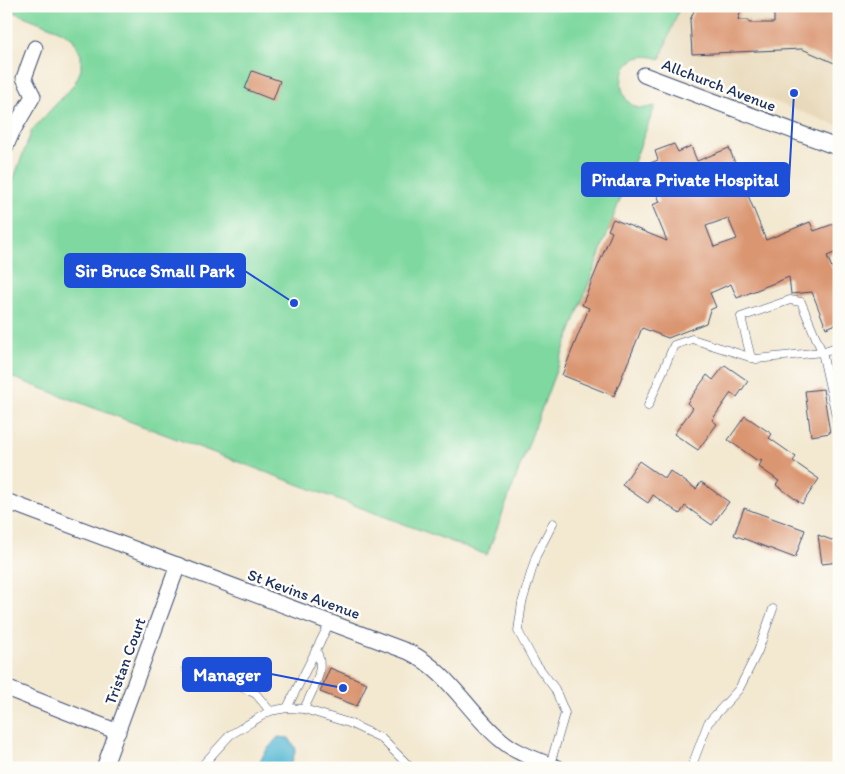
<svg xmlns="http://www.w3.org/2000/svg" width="845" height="774" font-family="Itim,sans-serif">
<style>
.built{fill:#e8d9ba}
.green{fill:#7ed89f;stroke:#4c847e}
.water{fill:#55b8d3;stroke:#387498}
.building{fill:#da9571;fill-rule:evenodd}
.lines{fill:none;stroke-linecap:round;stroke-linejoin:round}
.service-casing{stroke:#3b4b6f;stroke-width:9}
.minor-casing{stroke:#3b4b6f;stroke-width:17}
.service{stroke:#fff;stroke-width:8}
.minor{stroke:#fff;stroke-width:15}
.labels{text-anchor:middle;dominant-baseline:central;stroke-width:5;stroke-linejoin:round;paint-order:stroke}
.street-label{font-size:16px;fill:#1b2f5e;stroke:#fdfcf7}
.leader{fill:none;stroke:#1d4ed8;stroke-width:2}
.callout-dot{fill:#1d4ed8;stroke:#fdfcf7;stroke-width:2}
.callout{fill:#1d4ed8;stroke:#1d4ed8;stroke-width:2}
.callout-label{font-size:18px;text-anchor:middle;font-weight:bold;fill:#fff}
</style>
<rect width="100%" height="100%" fill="#fdfcf7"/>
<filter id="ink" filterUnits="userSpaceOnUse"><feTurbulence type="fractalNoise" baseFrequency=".02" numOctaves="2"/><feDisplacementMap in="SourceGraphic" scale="10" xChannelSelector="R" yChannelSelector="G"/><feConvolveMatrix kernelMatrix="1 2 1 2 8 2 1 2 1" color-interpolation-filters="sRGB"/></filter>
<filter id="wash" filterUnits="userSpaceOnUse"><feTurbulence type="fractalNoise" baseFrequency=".0096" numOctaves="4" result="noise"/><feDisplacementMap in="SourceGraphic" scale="20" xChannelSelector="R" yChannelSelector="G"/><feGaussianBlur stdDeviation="1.12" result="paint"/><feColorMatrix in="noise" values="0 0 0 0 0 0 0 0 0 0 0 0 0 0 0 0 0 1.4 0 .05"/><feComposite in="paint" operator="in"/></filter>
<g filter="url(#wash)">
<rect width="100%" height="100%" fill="#f3e8d0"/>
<path class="built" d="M680 6H839V126L660 59Z"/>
<path class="green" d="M6 6H680L660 59C618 44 611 97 636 107 642 110 649 107 655 106L487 555 6 375V199L32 130 74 85 81 70V55L73 39 61 31 6 9Z"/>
<path class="water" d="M278 737 289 738 296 749 290 768H257L265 752Z"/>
<g id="blocks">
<g class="building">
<path d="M696 6H742L738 20H749V23H774V6H839V65L802 49 692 54 690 20Z"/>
<path d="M252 71 280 81 273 100 245 89Z"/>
<path d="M674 144 678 152 691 146 697 161 729 148 766 240 810 222 814 231 839 222V251L827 256 839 284V323L826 328 812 292 791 294 789 277 737 298 731 284 710 293 716 307 710 310 706 323 668 338 642 328 614 396 562 375 589 308 582 305 612 232 608 230 613 219 667 241 652 205 660 202 645 165 658 160 655 151ZM728 218 737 239 714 247 706 226Z"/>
<path d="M725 365 748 381 737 397 731 393 712 420 717 424 698 450 674 434 693 408 687 403 707 375 713 380Z"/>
<path d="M823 389 830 433 811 436 805 391Z"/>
<path d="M745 416 772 434 769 438 796 457 793 461 819 479 802 504 776 485 779 481 759 467 762 459 758 461 728 440Z"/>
<path d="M639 461 665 479 670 471 696 489 701 482 729 502 712 525 685 506 680 514 653 495 648 503 622 485Z"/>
<path d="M744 508 805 530 795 558 734 535Z"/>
<path d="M818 535 837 542 839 562 822 564Z"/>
<path d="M330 668 367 683 357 706 320 692Z"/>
</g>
</g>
</g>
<g filter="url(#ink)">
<use href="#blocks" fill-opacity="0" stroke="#3b4b6f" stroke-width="1"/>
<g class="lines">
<defs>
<g id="service">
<path d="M751 358 741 317 790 300 801 302 822 352 839 429"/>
<path d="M648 406 674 345 692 339 756 359 822 352 839 346"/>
<path d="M186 669 229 681 256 694 270 711"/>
<path d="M287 708 330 622"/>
<path d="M304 709C312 690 327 670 316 650"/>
<path d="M550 765 565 713 555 689 534 661 518 631 522 603 536 556 553 523"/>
<path d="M200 768 230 735 270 711 287 708 304 709 349 723 381 738 411 768"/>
<path d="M691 768 708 723 739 689 758 651 773 609"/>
</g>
<g id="minor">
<path d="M644 75 839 148"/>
<path d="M6 146 12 132 33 96 24 78 35 48"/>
<path d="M6 501 409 652C448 671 468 712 500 739 517 754 538 760 558 768"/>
<path d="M6 688 118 732"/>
<path d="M104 768 178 565"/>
</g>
</defs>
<use href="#service" class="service-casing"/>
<use href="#minor" class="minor-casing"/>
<use href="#service" class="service"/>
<use href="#minor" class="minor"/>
</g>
</g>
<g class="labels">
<g class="street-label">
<text transform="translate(719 85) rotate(21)">Allchurch Avenue</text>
<text transform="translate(304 594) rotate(20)">St Kevins Avenue</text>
<text transform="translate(125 661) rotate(-70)">Tristan Court</text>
</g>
</g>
<path class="leader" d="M794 93L789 180M294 303L245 271M343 688L271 674"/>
<g class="callout-dot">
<circle cx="794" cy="93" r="5"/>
<circle cx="294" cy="303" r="5"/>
<circle cx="343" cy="688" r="5"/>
</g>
<g class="callout">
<rect x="582" y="163" width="207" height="33" rx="5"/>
<rect x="65" y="254" width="180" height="33" rx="5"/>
<rect x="183" y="658" width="88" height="33" rx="5"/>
</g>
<g class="callout-label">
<text x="685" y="186">Pindara Private Hospital</text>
<text x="155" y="277">Sir Bruce Small Park</text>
<text x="227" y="681">Manager</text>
</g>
<rect width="845" height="774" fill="none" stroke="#fdfcf7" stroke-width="25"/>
</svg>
